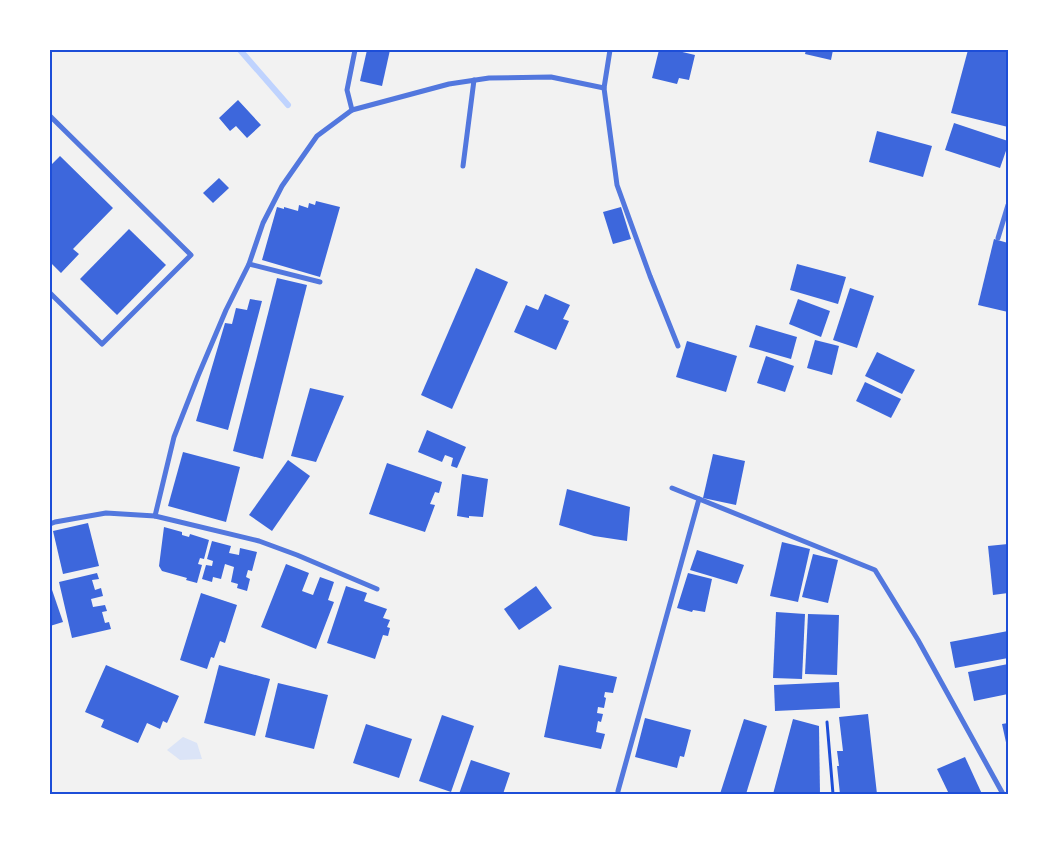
<svg xmlns="http://www.w3.org/2000/svg" width="1058" height="844" font-family="'Asap Condensed',sans-serif">
<style>
.green{fill:#dbe4f7}
.lines{fill:none;stroke-linecap:round;stroke-linejoin:round}
.stream{stroke:#bfd3fe;stroke-width:6}
.building{fill:#3d67dc}
.path{stroke:#1d4ed8;stroke-width:3}
.minor{stroke:#5277de;stroke-width:5}
.neatline{fill:none;stroke:#1d4ed8;stroke-width:2}
</style>
<rect width="100%" height="100%" fill="#f2f2f2"/>
<path class="green" d="M183 737 197 743 202 759 180 760 167 750Z"/>
<g class="lines">
<path class="stream" d="M240 50 288 105"/>
</g>
<g class="building">
<path d="M367 50H390L382 86 360 81Z"/>
<path d="M659 50H674L695 55 689 80 679 78 677 84 652 78Z"/>
<path d="M806 50H833L831 60 805 54Z"/>
<path d="M968 50H1008V127L951 113Z"/>
<path d="M238 100 261 125 247 138 236 126 230 131 219 118Z"/>
<path d="M954 123 1008 141V145L1000 168 945 150Z"/>
<path d="M877 131 932 146 923 177 869 162Z"/>
<path d="M60 156 113 208 73 249 79 254 61 273 50 262V166Z"/>
<path d="M219 178 229 188 213 203 203 193Z"/>
<path d="M316 201 340 207 320 277 262 260 277 207 284 209V207L298 211 299 205 308 208 309 203 315 205Z"/>
<path d="M621 207 631 239 613 244 603 212Z"/>
<path d="M129 229 166 265 117 315 80 279Z"/>
<path d="M994 239 1008 243V312L978 305Z"/>
<path d="M797 264 846 277 838 304 790 290Z"/>
<path d="M476 268 508 282 452 409 421 395Z"/>
<path d="M277 278 307 285 263 459 233 451Z"/>
<path d="M850 288 874 296 857 348 833 340Z"/>
<path d="M545 294 570 305 563 319 569 321 556 350 514 332 526 305 538 310Z"/>
<path d="M250 299 262 301 228 430 196 421 225 323 232 324 236 308 247 310Z"/>
<path d="M798 299 830 311 821 337 789 324Z"/>
<path d="M756 325 797 337 791 359 749 347Z"/>
<path d="M815 340 839 346 832 375 807 368Z"/>
<path d="M687 341 737 356 726 392 676 377Z"/>
<path d="M877 352 915 370 902 394 865 376Z"/>
<path d="M766 356 794 366 785 392 757 383Z"/>
<path d="M865 382 901 399 891 418 856 401Z"/>
<path d="M310 388 344 396 316 462 291 456Z"/>
<path d="M427 430 466 447 457 468 451 466 453 458 445 455 442 462 418 452Z"/>
<path d="M183 452 240 467 226 522 168 506Z"/>
<path d="M713 454 745 461 736 505 703 498Z"/>
<path d="M288 460 310 476 272 531 249 515Z"/>
<path d="M387 463 442 482 439 493 435 492 430 504 435 505 425 532 369 514Z"/>
<path d="M462 474 488 479 483 517 469 516V518L457 516Z"/>
<path d="M567 489 630 507 627 541 594 536 559 525Z"/>
<path d="M88 523 99 566 63 574 53 531Z"/>
<path d="M164 527 182 532V535L189 537 190 534 209 540 204 559 200 558 198 564 202 565 197 583 186 580 187 578 162 571 159 566Z"/>
<path d="M212 541 231 546 229 553 239 555 240 548 257 552 252 571 248 570 246 577 250 579 247 591 237 588 238 584 231 582 234 567 225 564 221 579 213 577 212 582 202 579 206 565 212 566 213 561 207 559Z"/>
<path d="M782 542 810 549 798 602 770 596Z"/>
<path d="M1008 544V593L993 595 988 546Z"/>
<path d="M697 550 744 565 737 584 690 570Z"/>
<path d="M813 554 838 560 828 603 802 597Z"/>
<path d="M286 564 309 573 302 591 313 595 320 577 334 582 328 600 334 602 316 649 261 627Z"/>
<path d="M97 573 99 579 92 580 95 590 101 588 103 596 91 599 93 607 105 605 107 611 102 612 105 623 109 622 111 629 72 638 59 582Z"/>
<path d="M688 573 712 579 705 612 693 610 692 612 677 608Z"/>
<path d="M50 584 63 622 50 626Z"/>
<path d="M346 586 367 593 364 601 387 609 383 618 390 620 387 627 390 628 388 636 383 635 375 659 327 643Z"/>
<path d="M536 586 552 608 519 630 504 609Z"/>
<path d="M201 593 237 605 225 643 220 641 214 658 211 657 207 669 180 660Z"/>
<path d="M776 612 805 614 802 679 773 678Z"/>
<path d="M808 614 839 615 837 675 805 674Z"/>
<path d="M1008 631V658L955 668 950 642Z"/>
<path d="M1008 664V694L974 701 968 672Z"/>
<path d="M106 665 179 696 167 723 163 721 160 729 147 723 138 743 101 727 104 720 85 712Z"/>
<path d="M219 665 270 679 255 736 204 723Z"/>
<path d="M559 665 617 677 613 693 605 692 604 697 606 698 604 708 598 707 597 713 603 714 601 722 598 721 596 732 605 734 601 749 544 737Z"/>
<path d="M839 682 840 708 775 711 774 685Z"/>
<path d="M278 683 328 695 314 749 265 737Z"/>
<path d="M868 714 877 794H840L837 766H839L837 751H843L839 717Z"/>
<path d="M442 715 474 726 451 792 419 781Z"/>
<path d="M645 718 691 730 684 757 680 756 677 768 635 757Z"/>
<path d="M744 719 767 726 746 794H720Z"/>
<path d="M793 719 819 726 820 794H773Z"/>
<path d="M1008 723V747H1007L1002 724Z"/>
<path d="M366 724 412 739 399 778 353 763Z"/>
<path d="M965 757 982 794H949L937 769Z"/>
<path d="M471 760 510 773 503 794H459Z"/>
</g>
<g class="lines">
<path class="path" d="M827 722 833 794"/>
<g class="minor">
<path d="M610 50 604 88 617 185 650 276 678 346"/>
<path d="M352 110 449 84 489 78 551 77 604 88"/>
<path d="M50 116 191 255 102 344 50 293"/>
<path d="M463 166 474 80"/>
<path d="M998 238 1008 205"/>
<path d="M249 264 320 282"/>
<path d="M672 488 875 570 918 640 1003 794"/>
<path d="M155 516 174 437 198 376 226 310 249 264 263 223 282 186 317 136 352 110 347 90 355 50"/>
<path d="M50 524 55 522 106 513 155 516 259 541 297 555 377 589"/>
<path d="M618 794V791L699 499"/>
</g>
</g>
<rect width="1058" height="844" fill="none" stroke="#ffffff" stroke-width="102"/>
<rect x="51" y="51" width="956" height="742" class="neatline"/>
</svg>
